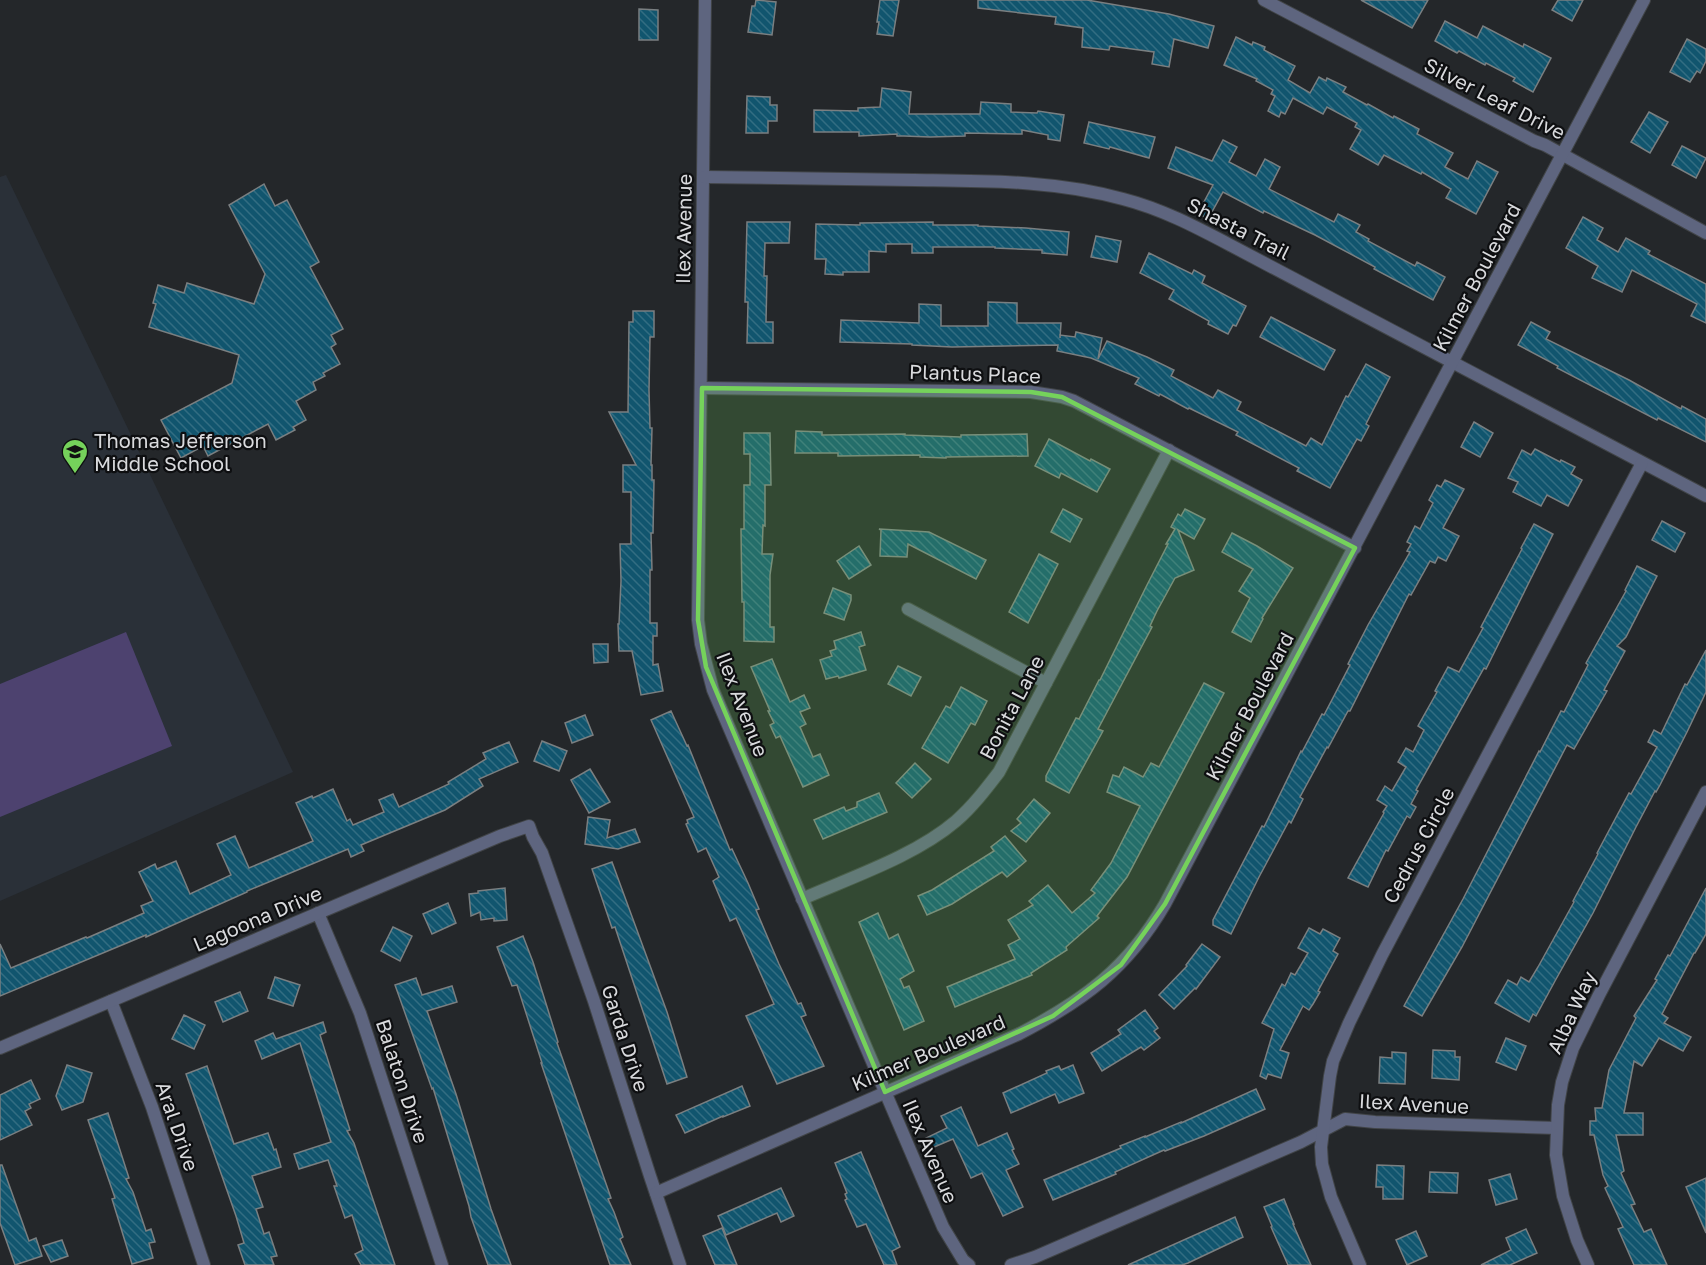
<svg xmlns="http://www.w3.org/2000/svg" width="1706" height="1265" font-family="'Golos Text',sans-serif">
<style>
.built{fill:#2a3038}
.pitch{fill:#4d426f}
.building{fill:url(#building-back-hatch);stroke:#7a7f81;stroke-width:1.5}
.lines{fill:none;stroke-linecap:round;stroke-linejoin:round}
.minor-casing{stroke:#414447;stroke-width:14}
.minor{stroke:#5e657f;stroke-width:12}
.marked{fill:#75d25b;fill-opacity:0.2;stroke:#75d25b;stroke-width:4.5;stroke-linejoin:round}
.labels{text-anchor:middle;dominant-baseline:central;stroke-width:4.5;stroke-linejoin:round;paint-order:stroke}
.street-label{font-size:20px;fill:#d9dadd;stroke:#0e0f11}
.poi-label{font-size:20px;fill:#d9dadd;stroke:#0e0f11;text-anchor:start}
</style>
<defs>
<pattern id="building-back-hatch" width="6" height="6" patternUnits="userSpaceOnUse" patternTransform="scale(1.5)"><rect width="6" height="6" fill="#11556e"/><path d="M-1 5l2 2M0 0l6 6M5-1l2 2" fill="none" stroke="#336d82"/></pattern>
</defs>
<rect width="100%" height="100%" fill="#24272a"/>
<path class="built" d="M6 175 293 772 0 901V177Z"/>
<path class="pitch" d="M126 632 172 746 0 817V684Z"/>
<g class="building">
<path d="M756 0 776 2 772 35 748 32 752 6H755Z"/>
<path d="M880 0H899L893 36 877 34 879 22H877Z"/>
<path d="M978 0H1087L1169 14 1214 26 1208 48 1174 39 1169 67 1152 64 1154 52 1110 46 1109 50 1082 47 1083 28 1055 24 1056 17 978 8Z"/>
<path d="M1361 0H1428L1412 28Z"/>
<path d="M1558 0H1583L1572 21 1552 10Z"/>
<path d="M639 9 658 10V40H639Z"/>
<path d="M1445 21 1477 38 1483 26 1523 47 1524 44 1551 58 1533 92 1513 81 1515 78 1486 63 1485 65 1459 51 1457 53 1435 41Z"/>
<path d="M1236 37 1252 45 1253 42 1265 47 1264 50 1295 66 1288 80 1310 93 1319 77 1326 81 1327 78 1346 87 1343 92 1367 105 1368 104 1393 118 1394 116 1419 129 1417 134 1453 153 1445 167 1468 179 1477 161 1498 172 1476 214 1446 198 1451 189 1422 172 1421 174 1384 155 1378 165 1350 149 1361 130 1355 127 1357 123 1327 107 1323 114 1293 98 1285 114 1281 112 1279 117 1268 111 1275 96 1271 94 1273 90 1256 81 1257 79 1224 65Z"/>
<path d="M1687 39 1706 49V61L1700 73 1697 71 1690 82 1670 72Z"/>
<path d="M882 88 911 92 909 114H980L981 102 1011 104V112L1037 113 1038 111 1064 115 1060 141 1048 139V135L1022 130V134L965 133V136L930 137 904 136H897V134L859 136V132H814V110L858 111V108L880 107Z"/>
<path d="M747 96 770 97V105H777V121H768V133H746Z"/>
<path d="M1649 112 1668 122 1650 153 1631 142Z"/>
<path d="M1089 122 1155 137 1149 158 1110 147 1109 149 1084 143Z"/>
<path d="M1223 140 1237 147 1229 162 1256 176 1265 159 1280 167 1269 189 1334 222 1338 214 1360 225 1356 232 1369 239 1368 241 1415 266 1417 262 1445 277 1433 300 1374 269 1375 267 1315 235 1264 211 1263 213 1223 192 1208 219 1198 213 1213 185 1168 168 1176 147 1212 161Z"/>
<path d="M1682 146 1706 158 1696 178 1672 165Z"/>
<path d="M264 184 275 206 287 200 319 262 310 267 343 329 331 335 336 344 331 347 340 364 323 373 325 376 313 382 316 390 296 401 306 420 293 427 295 430 276 440 268 424 208 456 203 446 181 458 161 420 232 383 239 355 149 327 156 304 153 303 158 285 184 293 187 283 254 304 265 274 229 205Z"/>
<path d="M1583 217 1603 228 1597 240 1618 252 1626 238 1650 251 1648 254 1706 284V323L1691 316 1697 304 1632 270 1622 292 1592 278 1598 266 1566 248Z"/>
<path d="M747 222H790L789 243H765L764 276H767L766 322H773V343H747L748 302H745Z"/>
<path d="M933 222V225H978V226L1026 228 1069 232 1067 255 1042 253V250L995 248V247H933V253H912V244H886V252L869 251V272H843V275L825 274 826 259H815L816 224 860 225V223Z"/>
<path d="M1096 236 1121 241 1117 262 1091 257Z"/>
<path d="M1149 253 1192 274 1194 270 1205 276 1202 283 1246 306 1236 326 1233 325 1228 334 1208 324 1209 321 1169 299 1174 290 1140 273Z"/>
<path d="M988 302 1017 303V323H1061L1060 338V335L1075 337 1076 332 1102 338 1098 359 1107 341 1147 357 1174 370 1171 376 1213 398 1218 390 1241 402 1237 410 1306 446 1311 438 1322 445 1346 396 1348 397 1366 364 1390 377 1366 424 1369 426 1361 441 1357 439 1330 488 1297 471 1299 468 1236 435 1238 432 1189 408 1188 409 1160 394 1159 396 1135 384 1139 378 1091 358 1057 351 1058 345 952 347 912 345V344L840 342 841 320 919 323V304L941 305V326H988Z"/>
<path d="M633 311H654V337H650L649 390 650 428H652L651 465H652V480H654L653 533H651L652 570H650V623H657V636H653V665L658 664 663 691 641 695 632 651H619L618 624H619L621 581 620 544H631V492H623V465H636L609 412H628L629 322H633Z"/>
<path d="M1271 317 1335 350 1324 370 1260 337Z"/>
<path d="M1531 322 1550 332 1546 339 1629 380 1681 409 1682 406 1706 419V442L1658 418 1657 420 1557 368 1558 366 1518 345Z"/>
<path d="M1474 422 1493 433 1480 457 1461 447Z"/>
<path d="M796 431 822 432V435L905 434V435L961 437V435L1027 434 1028 456 946 457V458L920 457V455L838 456V453H795Z"/>
<path d="M744 433H770L771 485H765V526L763 525 762 554H773L770 575V627H774V642L744 641V602H742L741 529H744V485H750V454H744Z"/>
<path d="M1049 439 1090 461 1091 459 1110 469 1097 492 1061 473 1059 478 1035 466Z"/>
<path d="M1535 449 1560 462 1561 460 1575 467 1571 474 1582 480 1568 506 1547 495 1541 506 1513 492 1518 482 1508 478 1522 450 1531 455Z"/>
<path d="M1445 480 1464 489 1443 528 1459 536 1446 561 1438 557 1435 563 1430 561 1411 595 1409 594 1350 711H1348L1328 748 1327 747 1300 797 1303 799 1291 823 1289 821 1259 877 1231 934 1213 925V920L1262 826 1264 827 1301 751 1302 752 1322 714 1324 715 1350 665 1348 664 1368 625 1410 552 1407 551 1411 544 1407 542 1415 526 1420 529 1433 503 1429 500 1437 485 1441 487Z"/>
<path d="M1063 509 1082 519 1070 542 1051 532Z"/>
<path d="M1185 509 1205 519 1194 539 1178 530 1194 570 1175 578 1157 611 1150 626 1152 627 1098 729 1103 731 1069 793 1046 781V776L1076 718 1079 719 1099 680H1100L1146 587 1168 544H1166L1175 529 1171 527 1178 514 1181 516Z"/>
<path d="M1662 521 1685 533 1675 552 1652 540Z"/>
<path d="M1534 524 1553 534 1486 669 1484 668 1416 790 1418 791 1411 804 1416 807 1410 818 1407 816 1388 851 1386 850 1368 887 1348 878 1384 813 1383 812 1387 806 1377 800 1385 786 1392 791 1406 767 1398 762 1406 748 1413 752 1424 730 1418 726 1437 692 1435 691 1448 667 1459 672 1483 628 1481 627 1522 549 1521 548Z"/>
<path d="M879 529 929 532 986 560 976 579 908 544 907 557 880 556 881 530Z"/>
<path d="M1232 533 1257 546 1293 568 1262 618 1263 619 1251 642 1232 632 1250 598 1239 591 1253 569 1222 552Z"/>
<path d="M859 546 871 565 849 579 837 561Z"/>
<path d="M1039 554 1058 564 1028 623 1009 612Z"/>
<path d="M1637 566 1657 576 1626 637 1617 646 1625 651 1604 690 1607 691 1574 749 1567 745 1462 947 1422 1016 1404 1006 1463 899 1539 751 1540 752 1561 711 1564 712 1588 665 1586 663 1626 591 1625 590Z"/>
<path d="M833 588 851 595V600L844 620 824 613Z"/>
<path d="M861 632 865 645 859 647 866 670 839 678 838 676 826 679 820 660 832 656 830 651 836 649 834 641Z"/>
<path d="M593 644H608V662L594 663Z"/>
<path d="M1706 650V692L1687 732 1660 785 1656 792 1655 791 1636 827 1593 913 1555 981 1536 1016 1533 1014 1529 1022 1495 1003 1508 980 1517 985 1521 977 1529 982 1538 967 1574 902 1573 901 1598 854 1597 853 1629 793 1631 794 1657 747 1648 742 1654 730 1661 734 1685 684 1687 685Z"/>
<path d="M772 659 790 702 804 695 810 708 800 712 806 724 800 727 813 757 820 754 829 775 803 787 780 736 776 738 770 725 774 723 768 711H770L751 667Z"/>
<path d="M898 666 921 677 911 696 888 684Z"/>
<path d="M1204 683 1224 693 1127 877 1097 916 1099 918 1066 947 1067 950 1031 973 1032 975 955 1007 947 987 1015 959 1008 945 1020 939 1008 920 1033 905 1029 901 1048 885 1072 913 1095 893 1091 890 1111 863 1140 806 1107 792 1113 775 1119 777 1124 767 1143 777 1151 763 1159 767Z"/>
<path d="M961 687 987 701 975 725 971 723 948 763 922 748 946 706 950 708Z"/>
<path d="M671 711 687 746 688 745 730 850 732 849 748 883 759 909 756 910 779 964 798 1004 801 1003 806 1015 801 1017 824 1066 777 1084 746 1016 774 1004 736 918 730 921 713 881 719 877 706 848 698 852 686 824 688 823 687 820 694 817 651 720Z"/>
<path d="M585 715 593 735 572 743 565 723Z"/>
<path d="M542 741 567 751 559 771 534 761Z"/>
<path d="M509 742 518 762 479 779 483 786 445 810 361 845 364 851 351 857 348 849 247 891V892L146 937V935L0 996V944L11 968 86 937 87 938 144 913 141 906 153 901 139 872 155 864 157 869 176 861 190 894 231 875 217 844 235 836 249 868 313 841 296 803 312 796 313 798 333 789 347 821 350 819 353 825 384 812 379 800 393 794 399 807 449 784 448 782 486 759 483 753Z"/>
<path d="M915 763 931 779 912 798 896 783Z"/>
<path d="M590 769 610 802 589 813 571 780Z"/>
<path d="M879 793 887 812 823 839 814 820 844 807 846 811 857 807V802Z"/>
<path d="M1034 799 1050 813 1026 842 1011 831 1021 823 1017 819Z"/>
<path d="M588 817 610 820 607 838 635 829 640 842 618 849 585 844Z"/>
<path d="M1005 836 1026 861 1007 877 1002 872 952 904 927 915 918 896 932 890 994 851 991 847Z"/>
<path d="M612 862 667 1012 687 1077 667 1084 615 927 612 928 592 869Z"/>
<path d="M505 888 507 920 494 921V918L481 920 480 912 471 916 469 894 478 893V891Z"/>
<path d="M1706 888V934L1695 953H1694L1662 1014 1668 1018 1664 1023 1691 1037 1683 1051 1659 1038 1642 1066 1634 1061 1624 1113H1643V1135H1616L1624 1171 1621 1173 1635 1204 1631 1205 1644 1232 1651 1229 1667 1265H1634L1618 1229 1623 1227 1605 1188 1608 1186 1603 1175 1594 1135H1590V1121H1596L1595 1108H1602L1609 1070 1636 1018 1634 1016 1657 980 1655 979 1668 955 1670 956Z"/>
<path d="M448 903 456 923 432 934 423 914Z"/>
<path d="M878 913 889 939 898 934 914 971 900 979 904 988 909 986 924 1021 904 1030 859 922Z"/>
<path d="M393 927 412 936 400 961 381 951Z"/>
<path d="M1309 928 1320 934 1323 929 1340 938 1333 951 1338 954 1318 991 1320 992 1313 1004 1309 1010 1303 1006 1280 1050 1289 1053 1281 1078 1268 1074 1266 1079 1260 1076 1274 1029 1262 1023 1282 984 1285 986 1291 973 1295 975 1308 953 1298 948Z"/>
<path d="M523 936 533 962 558 1042 557 1043 611 1198 608 1199 614 1212 623 1237 620 1239 631 1265H610L541 1063H542L517 985 512 986 497 947Z"/>
<path d="M1202 944 1220 957 1196 989 1195 988 1174 1009 1159 995 1187 966 1186 965Z"/>
<path d="M275 977 300 985 293 1006 268 998Z"/>
<path d="M416 978 422 995 452 986 457 1002 427 1011 456 1094 491 1209 511 1265H488L471 1217 469 1206 433 1088 432 1089 395 985Z"/>
<path d="M240 992 248 1011 223 1022 215 1002Z"/>
<path d="M1145 1010 1158 1028 1154 1031 1160 1038 1144 1050 1141 1047 1102 1071 1091 1053 1121 1034 1118 1030Z"/>
<path d="M184 1015 205 1025 194 1049 172 1039Z"/>
<path d="M323 1022 326 1032 320 1035 350 1130 347 1131 354 1143 395 1265H361L355 1254 363 1250 352 1215 345 1218 334 1186H337L328 1160 299 1169 294 1154 331 1142 300 1043 262 1059 255 1041 273 1033 276 1039Z"/>
<path d="M1506 1038 1526 1046 1516 1070 1496 1062Z"/>
<path d="M1433 1050 1455 1051V1057H1460L1459 1080 1432 1078Z"/>
<path d="M1392 1052 1406 1053 1405 1084 1379 1083 1380 1057 1392 1058Z"/>
<path d="M67 1065 92 1073 83 1102 62 1110 56 1096Z"/>
<path d="M1073 1065 1084 1093 1059 1103 1055 1094 1011 1113 1003 1093 1047 1073 1046 1071 1059 1066 1061 1070Z"/>
<path d="M207 1066 234 1144 268 1133 274 1150 276 1149 281 1167 252 1176 263 1207 256 1209 264 1234 269 1232 277 1256 271 1257 274 1265H245L238 1245 244 1243 236 1216 186 1074Z"/>
<path d="M31 1080 40 1099 29 1104 31 1108 25 1111 32 1125 0 1140V1095Z"/>
<path d="M742 1086 750 1106 723 1117V1116L685 1133 676 1115Z"/>
<path d="M1256 1089 1265 1109 1204 1136 1165 1151 1164 1150 1115 1172 1116 1174 1053 1200 1044 1180 1121 1148 1120 1146 1145 1136V1137L1181 1122V1123Z"/>
<path d="M961 1107 978 1146 1007 1133 1014 1149 1012 1150 1019 1164 1006 1170 1023 1207 1003 1216 982 1173 971 1178 953 1139 927 1150 922 1140 947 1128 941 1116Z"/>
<path d="M108 1113 129 1178 126 1179 133 1192 146 1231 151 1229 155 1242 149 1243 153 1258 132 1264 112 1199 115 1198 88 1120Z"/>
<path d="M861 1152 900 1247 892 1251 897 1265H884L866 1224 857 1227 845 1200 847 1199 845 1194 847 1193 835 1163Z"/>
<path d="M0 1165H2L29 1241 36 1238 42 1256 15 1265 0 1223Z"/>
<path d="M1377 1165 1404 1166 1403 1199H1383V1187H1376Z"/>
<path d="M1430 1172 1458 1173 1457 1193 1429 1192Z"/>
<path d="M1510 1174 1517 1199 1496 1205 1489 1180Z"/>
<path d="M1706 1178V1233L1686 1187Z"/>
<path d="M781 1188 794 1216 781 1222 777 1213 726 1235 718 1216Z"/>
<path d="M1284 1199 1294 1224H1293L1311 1265H1288L1271 1227 1272 1226 1264 1207Z"/>
<path d="M1235 1217 1243 1237 1188 1263 1182 1265H1128Z"/>
<path d="M722 1228 737 1265H715L703 1236Z"/>
<path d="M1526 1229 1537 1253 1510 1265H1481L1511 1250 1506 1238Z"/>
<path d="M1416 1231 1427 1256 1407 1265 1396 1240Z"/>
<path d="M62 1240 68 1256 51 1262 43 1246Z"/>
</g>
<g class="lines">
<defs>
<g id="minor">
<path d="M705 0 698 620 701 644 713 690 943 1227 963 1260 969 1265"/>
<path d="M1264 0 1534 141 1545 145 1706 233"/>
<path d="M704 177C774 178 844 179 914 180 984 181 1055 180 1123 199 1162 209 1196 227 1232 246L1706 496"/>
<path d="M702 388 1031 392 1062 397 1074 401 1355 548"/>
<path d="M908 609 1046 683"/>
<path d="M802 899C852 877 915 856 956 821 973 806 986 789 999 772L1169 450"/>
<path d="M318 913 360 1013 442 1265"/>
<path d="M111 1001 152 1107 204 1265"/>
<path d="M0 1048 500 836 529 826 533 837 542 853 594 1001 650 1176 680 1265"/>
<path d="M656 1193 1019 1034C1084 1000 1127 969 1165 904L1644 0"/>
<path d="M1011 1265 1035 1257 1301 1142 1345 1119 1375 1122 1557 1128"/>
<path d="M1360 1265 1331 1197 1322 1164 1321 1147 1330 1076 1333 1061 1349 1023 1382 955 1642 463"/>
<path d="M1588 1265 1577 1240 1563 1196 1556 1155 1558 1105 1562 1082 1573 1048 1599 995 1706 792"/>
</g>
</defs>
<use href="#minor" class="minor-casing"/>
<use href="#minor" class="minor"/>
</g>
<path class="marked" d="M702 388 1031 392 1062 397 1355 548 1165 904 1121 965 1053 1016 885 1092 706 667 698 620Z"/>
<defs>
<symbol id="school-pin" viewBox="-11 -11 22 30"><path d="M0 17L-7.5 6A9.5 9.5 0 1 1 7.5 6Z" fill="#75d25b" stroke="#0e0f11"/><path d="M0-5L7-2L0 1L-7-2ZM-4 1L0 2.5L4 1V4Q0 6-4 4Z" fill="#111"/></symbol>
</defs>
<g fill-rule="evenodd">
<use href="#school-pin" x="60" y="437" width="30" height="40"/>
</g>
<g class="labels">
<g class="street-label">
<text transform="translate(1495 98) rotate(27)">Silver Leaf Drive</text>
<text transform="translate(1239 228) rotate(27)">Shasta Trail</text>
<text transform="translate(683 229) rotate(-89)">Ilex Avenue</text>
<text transform="translate(1476 277) rotate(-62)">Kilmer Boulevard</text>
<text transform="translate(975 373) rotate(2)">Plantus Place</text>
<text transform="translate(743 704) rotate(69)">Ilex Avenue</text>
<text transform="translate(1249 706) rotate(-62)">Kilmer Boulevard</text>
<text transform="translate(1011 707) rotate(-62)">Bonita Lane</text>
<text transform="translate(1418 845) rotate(-62)">Cedrus Circle</text>
<text transform="translate(257 918) rotate(-23)">Lagoona Drive</text>
<text transform="translate(1571 1012) rotate(-65)">Alba Way</text>
<text transform="translate(626 1038) rotate(72)">Garda Drive</text>
<text transform="translate(928 1052) rotate(-23)">Kilmer Boulevard</text>
<text transform="translate(403 1081) rotate(72)">Balaton Drive</text>
<text transform="translate(1414 1103) rotate(3)">Ilex Avenue</text>
<text transform="translate(178 1126) rotate(71)">Aral Drive</text>
<text transform="translate(931 1151) rotate(67)">Ilex Avenue</text>
</g>
<g class="poi-label">
<text x="94" y="440">Thomas Jefferson<tspan x="94" dy="23">Middle School</tspan></text>
</g>
</g>
</svg>
